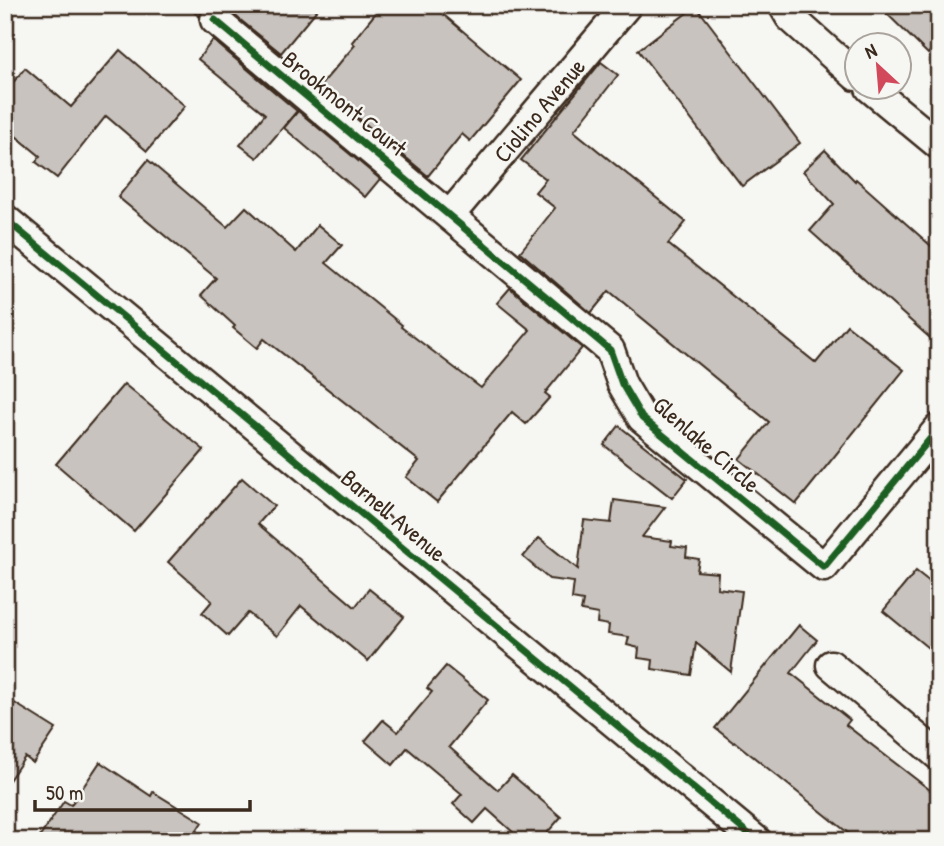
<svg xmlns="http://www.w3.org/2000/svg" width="944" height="846" font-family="'Patrick Hand',sans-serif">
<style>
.building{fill:#c8c3be;stroke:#3b2a1e;stroke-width:2}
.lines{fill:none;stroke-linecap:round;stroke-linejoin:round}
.minor-casing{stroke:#3b2a1e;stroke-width:33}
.minor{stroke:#f6f6f2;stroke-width:28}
.cycleway-casing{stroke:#f6f6f2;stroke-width:11}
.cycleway{stroke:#1b5e20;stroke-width:7}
.labels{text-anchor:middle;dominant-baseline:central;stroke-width:5;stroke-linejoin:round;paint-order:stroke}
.street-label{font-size:24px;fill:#3b2a1e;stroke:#f6f6f2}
</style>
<rect width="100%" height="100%" fill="#f6f6f2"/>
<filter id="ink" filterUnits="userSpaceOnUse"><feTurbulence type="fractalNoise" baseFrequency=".0143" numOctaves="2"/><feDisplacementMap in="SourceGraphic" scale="14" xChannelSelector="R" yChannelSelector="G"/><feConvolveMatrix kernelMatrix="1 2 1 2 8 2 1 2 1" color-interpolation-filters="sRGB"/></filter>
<g filter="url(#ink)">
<g class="building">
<path d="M185 5H208L199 16Z"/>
<path d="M222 5H321L281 53Z"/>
<path d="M382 5H432L521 80 470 141 462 134 428 176 320 86 355 45 352 42Z"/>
<path d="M878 5H939V41L928 54Z"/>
<path d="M696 6 800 143 742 186 638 50Z"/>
<path d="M213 40 297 111 257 158 240 145 265 114 198 59Z"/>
<path d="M120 50 185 106 147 151 106 116 57 178 36 162 40 156 5 127V92L25 68 71 107Z"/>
<path d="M601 62 618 75 574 131 686 222 668 244 816 363 847 325 904 370 796 504 739 459 769 422 609 291 591 313 520 252 555 208 535 192 546 179 521 160Z"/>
<path d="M298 111 380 179 365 197 284 128Z"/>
<path d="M825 150 855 181 856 179 939 253V346L810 231 834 204 803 171Z"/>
<path d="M148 160 227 227 246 207 296 252 318 225 342 245 326 263 402 325 401 327 481 388 530 330 497 303 510 288 582 348 545 393 550 397 526 424 512 412 437 502 406 477 419 461 264 339 257 348 233 328 235 326 201 295 216 278 118 197Z"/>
<path d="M124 384 204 450 134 531 56 464Z"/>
<path d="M619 426 687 479 672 498 604 445Z"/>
<path d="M242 478 274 506 258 524 355 607 369 589 404 617 368 661 301 606 277 636 248 613 228 636 202 613 212 601 168 562Z"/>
<path d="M614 500 665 507 642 537 672 541 671 546 687 548 686 557 699 559 697 571 718 573 717 588 742 591 731 672 696 643 691 675 652 669 653 660 638 658 639 648 627 645 629 637 608 634 609 625 597 623 598 614 581 611 583 601 572 599 574 582 549 579 523 557 539 538 578 569 584 520 611 523Z"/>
<path d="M916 571 939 589V657L883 611Z"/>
<path d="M799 625 817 640 791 673 850 720 846 725 939 797V841H858L735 742 734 743 715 728Z"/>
<path d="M446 666 488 700 449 747 498 790 512 775 561 817 540 841H523L487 809 474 823 453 804 462 794 407 748 393 765 365 741 383 720 398 732 432 692 427 688Z"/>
<path d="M5 697 56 729 33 763 25 757 5 786Z"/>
<path d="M100 762 151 796 153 792 202 822 190 841H37L64 801 71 805Z"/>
</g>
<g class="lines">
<defs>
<g id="minor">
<path d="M783 5 790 17 856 76"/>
<path d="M215 20 610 350 622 384 642 418 824 567 939 428"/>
<path d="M870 88 939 145"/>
<path d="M450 215 627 5"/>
<path d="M5 219 757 841"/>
<path d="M831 665 939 756"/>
</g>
</defs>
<use href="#minor" class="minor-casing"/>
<use href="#minor" class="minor"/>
<defs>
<g id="cycleway">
<path d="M215 20 610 350 622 384 642 418 824 567 939 428"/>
<path d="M5 219 757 841"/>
</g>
</defs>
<use href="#cycleway" class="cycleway-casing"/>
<use href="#cycleway" class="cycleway"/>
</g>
</g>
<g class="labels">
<g class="street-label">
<text transform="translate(345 103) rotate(39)">Brookmont Court</text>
<text transform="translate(539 110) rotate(-50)">Ciolino Avenue</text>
<text transform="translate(707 444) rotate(41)">Glenlake Circle</text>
<text transform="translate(394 515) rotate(40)">Barnell Avenue</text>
</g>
</g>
<rect width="944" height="846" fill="none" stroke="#f6f6f2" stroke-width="28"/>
<rect x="14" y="14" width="916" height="818" fill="none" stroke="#3b2a1e" stroke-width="2.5" filter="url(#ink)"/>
<g transform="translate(878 66) rotate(334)"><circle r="33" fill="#f6f6f2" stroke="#aba49d" stroke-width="2"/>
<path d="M0-5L12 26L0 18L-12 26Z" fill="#d1495b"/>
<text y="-10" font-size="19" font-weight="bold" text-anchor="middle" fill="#3b2a1e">N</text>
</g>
<path d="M35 800v10h215v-10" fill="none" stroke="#3b2a1e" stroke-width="3.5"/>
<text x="46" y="800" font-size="21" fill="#3b2a1e" stroke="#f6f6f2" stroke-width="5" paint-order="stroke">50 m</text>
</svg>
